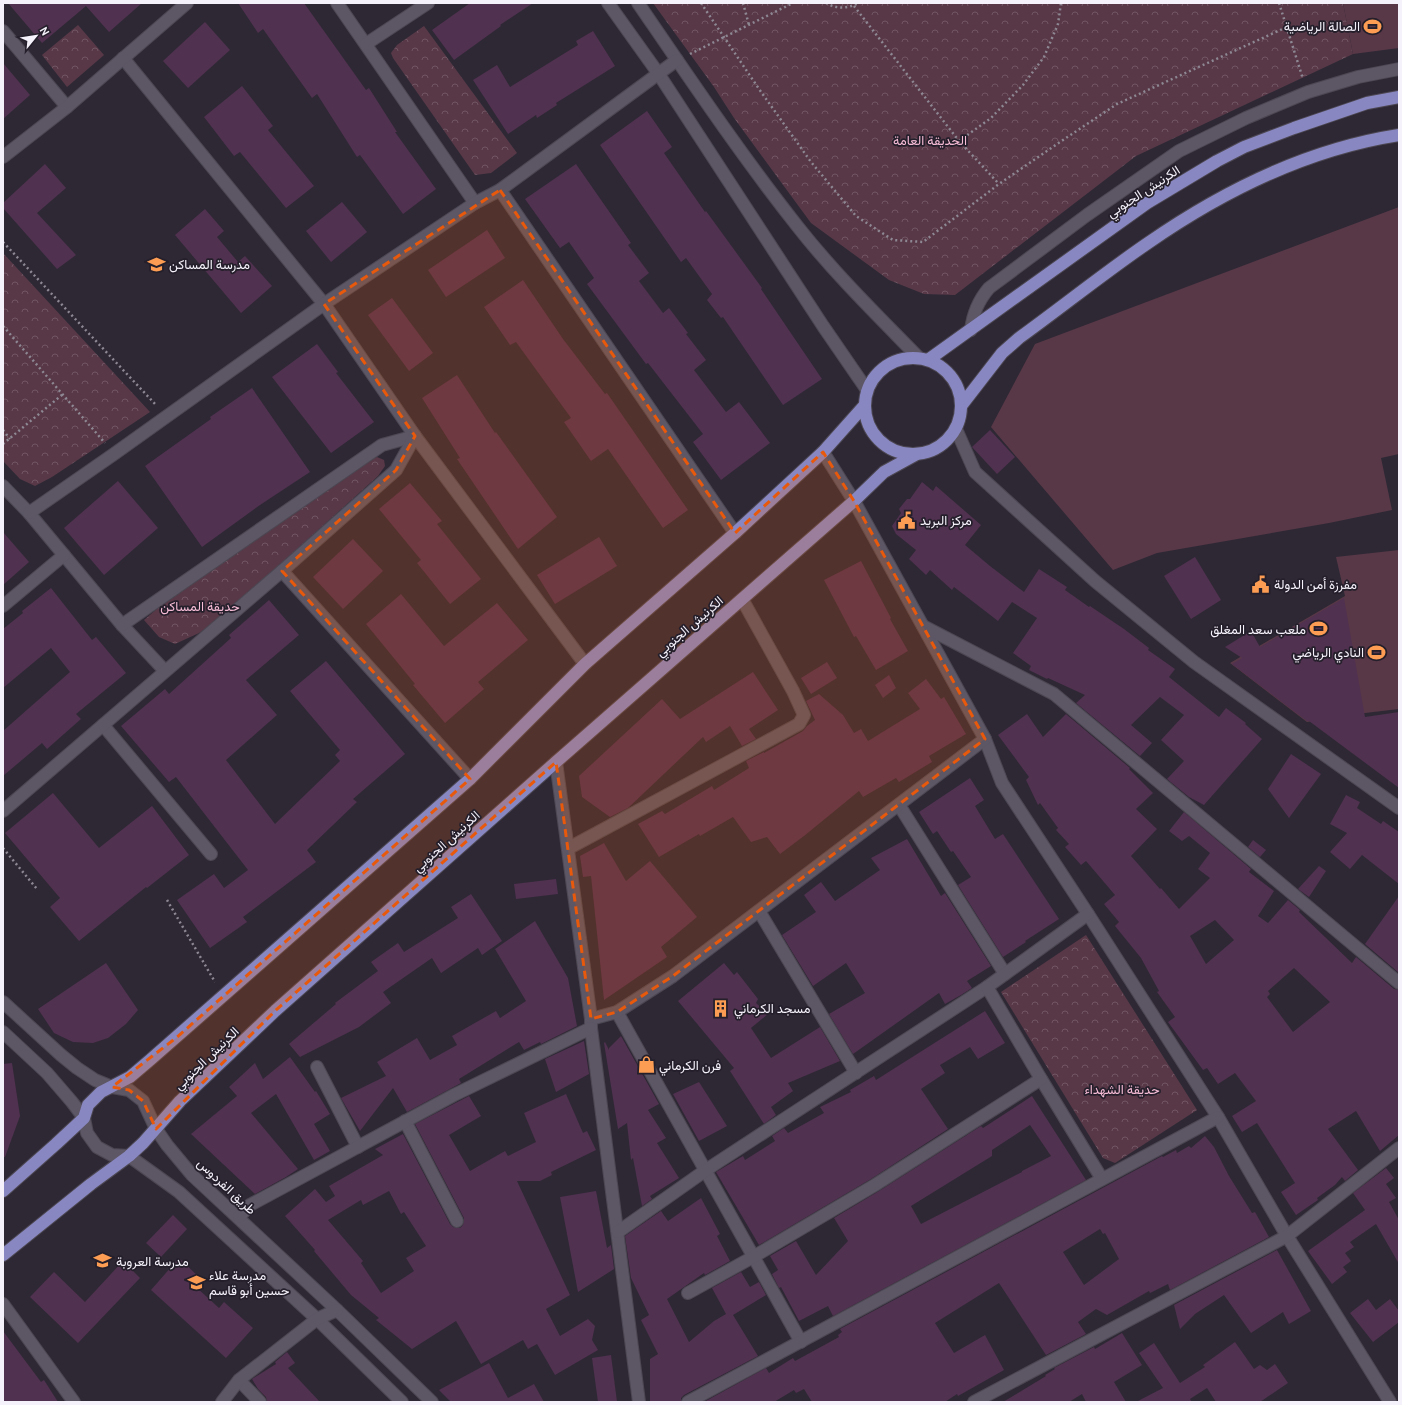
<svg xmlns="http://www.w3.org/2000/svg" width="1402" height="1405" font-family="Cabin,Vazirmatn,sans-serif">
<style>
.park{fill:url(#park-crowns)}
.pitch{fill:#583847}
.building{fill:#50314f;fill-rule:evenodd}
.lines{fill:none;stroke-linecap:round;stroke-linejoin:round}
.minor-casing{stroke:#4c4752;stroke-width:14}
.major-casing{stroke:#4c4752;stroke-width:14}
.path{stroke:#8d8893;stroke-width:2.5;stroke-dasharray:2 3;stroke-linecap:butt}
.minor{stroke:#5c5665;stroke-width:12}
.major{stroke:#8987c1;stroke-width:12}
.marked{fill:#e8590c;fill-opacity:0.2;stroke:#e8590c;stroke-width:3;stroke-dasharray:8 5;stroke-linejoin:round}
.labels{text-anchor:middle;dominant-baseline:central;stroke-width:3.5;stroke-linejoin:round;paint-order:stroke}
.poi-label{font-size:13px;fill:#f6f2fb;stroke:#241f2b;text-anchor:start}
.park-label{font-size:13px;fill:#f7bcd6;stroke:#241f2b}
.street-label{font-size:13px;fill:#f6f2fb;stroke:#241f2b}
</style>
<defs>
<pattern id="park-crowns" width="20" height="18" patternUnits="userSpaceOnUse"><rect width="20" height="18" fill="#583847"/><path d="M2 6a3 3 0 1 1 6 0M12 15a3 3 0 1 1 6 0" fill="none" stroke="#715562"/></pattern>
</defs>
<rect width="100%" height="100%" fill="#2e2835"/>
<g class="park">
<path d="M653 3H1343L1353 54 1136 156 955 295 924 294 889 280 811 223 734 118 714 87Z"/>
<path d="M78 25 104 55 67 87 42 55Z"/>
<path d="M424 26 517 153 491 173 475 175 393 58 391 53 397 45Z"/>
<path d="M3 253 150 412 52 477 35 486 20 479 3 461Z"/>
<path d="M377 457 384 460 385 466 378 476 215 623 199 633 175 644 159 637 144 620 158 608 366 461Z"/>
<path d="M1086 935 1197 1110 1115 1163 1103 1158 1001 992Z"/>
</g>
<g class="pitch">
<path d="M1343 3H1399V48L1353 54Z"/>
<path d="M1399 207V454L1381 458 1392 510 1329 523 1157 553 1113 570 991 427 1035 344Z"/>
<path d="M1399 550V709L1365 713 1307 722 1230 663 1345 596 1336 557Z"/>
</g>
<g class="building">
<path d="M8 3H142L109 32 86 6 42 43Z"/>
<path d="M238 3H304L366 90 369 88 397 132H395L436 189 403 214 360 155 357 157 317 94 312 98 263 29 258 33Z"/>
<path d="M470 3H533L500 25 501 26 454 60 432 30Z"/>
<path d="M205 22 230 50 188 88 163 61Z"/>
<path d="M593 31 615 66 556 103 557 105 537 118 536 115 508 134 473 80 497 65 510 87 578 45 576 41Z"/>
<path d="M3 63 30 95 3 119Z"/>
<path d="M242 86 273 126 268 130 314 186 286 208 240 152 234 156 204 117Z"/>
<path d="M647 111 672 147 664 153 705 212 706 211 762 288 761 289 822 379 783 405 723 317 721 318 707 300 712 294 686 258 681 262 600 145Z"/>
<path d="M45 164 66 188 37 213 76 255 57 269 3 208V203Z"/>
<path d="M576 164 631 243 628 245 649 273 639 281 663 313 669 308 688 333 686 334 706 360 694 370 726 412 739 402 770 443 721 480 693 442 703 434 648 363 646 364 587 284 594 278 569 242 560 248 525 199Z"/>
<path d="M342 202 367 232 331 262 306 231Z"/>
<path d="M205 209 224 231 217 237 238 262 245 256 272 286 241 313 175 235Z"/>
<path d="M487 230 505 258 446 297 428 270Z"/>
<path d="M523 280 563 339 605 394 607 393 688 510 663 528 608 449 591 461 564 422 571 418 516 342 510 345 484 307Z"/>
<path d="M392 298 433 353 409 371 368 315Z"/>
<path d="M317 344 338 372 336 373 374 422 331 453 272 377Z"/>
<path d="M457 375 495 433 496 432 557 517 518 549 457 459 460 458 422 398Z"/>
<path d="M252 388 310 472 260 505 202 547 145 466 211 419 210 417Z"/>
<path d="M990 430 1015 457 997 474 972 447Z"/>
<path d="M118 481 158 528 104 575 64 528Z"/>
<path d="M922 482 933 491 936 486 981 525 965 545 990 566 1024 592 1039 569 1067 587 1065 590 1089 607 1090 606 1124 629 1149 648 1148 650 1175 669 1169 677 1219 717 1226 708 1246 723 1245 724 1262 739 1204 805 1189 797 1167 779 1184 761 1161 740 1184 715 1160 697 1131 725 1152 743 1140 756 1076 703 1085 695 1048 678 1047 679 1029 670 1031 666 1013 653 1037 618 1012 602 998 621 954 587 952 590 930 570 926 575 909 559 916 550 896 534 892 526 901 513 899 509 907 499H910Z"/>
<path d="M410 483 442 521 437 524 481 579 450 604 417 563 421 560 379 509Z"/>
<path d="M3 532 29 562 3 585Z"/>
<path d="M599 537 617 566 555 604 537 575Z"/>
<path d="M353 539 383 571 343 609 313 577Z"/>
<path d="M1195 557 1221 600 1191 619 1164 576Z"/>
<path d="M861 561 891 618 890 619 908 651 876 670 856 636 854 637 824 580Z"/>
<path d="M51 588 92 640 96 637 126 673 76 714 81 719 47 749 42 743 3 776V731L70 672 51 648 3 688V629L23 613 22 611Z"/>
<path d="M401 594 444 646 497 603 528 640 478 682 484 689 445 723 413 685 415 684 366 624Z"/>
<path d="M1344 598 1365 717 1399 712V788L1309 721H1307L1232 664 1242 658 1225 647 1251 631 1260 647Z"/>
<path d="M269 600 299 635 246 680 277 715 226 760 275 824 340 761 335 755 340 750 290 691 326 661 405 754 353 799 357 802 307 850 316 862 243 917 247 922 210 948 177 900 214 874 224 888 248 870 176 777 169 782 121 726 165 689 169 694 231 638 229 635Z"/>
<path d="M827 662 837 678 811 694 801 678Z"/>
<path d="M753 672 778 710 749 729 756 739 742 746 730 726 706 742 703 737 628 808 610 817 582 797 579 776 662 699 680 719Z"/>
<path d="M889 675 896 688 883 698 875 685Z"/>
<path d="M926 679 941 699 944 697 966 734 929 756 932 762 899 782 896 778 863 797 859 791 804 836 780 854 767 837 751 842 733 817 700 836 699 834 659 857 638 824 662 811 665 814 712 786 714 790 749 768 746 761 764 752V753L803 731 807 726 815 720 806 701 819 694 843 715 854 733 861 729 868 741 920 709 908 693Z"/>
<path d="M1027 714 1043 737 1066 714 1130 768 1129 769 1153 793 1136 809 1157 829 1131 856 1160 889 1161 888 1179 909 1210 878 1198 869 1210 853 1189 836 1182 841 1169 831 1184 812 1251 869 1249 872 1274 891 1258 916 1268 923 1288 900 1300 910 1299 912 1352 963 1356 957 1394 989 1399 990V1135L1380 1151 1356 1111 1328 1129 1358 1170 1345 1181 1342 1177 1335 1185 1317 1198 1318 1200 1296 1215 1281 1192 1295 1183 1257 1123 1242 1132 1232 1116 1256 1101 1235 1073 1218 1084 1207 1068 1203 1070 1168 1022 1175 1017 1157 992 1159 991 1141 958 1115 926 1119 922 1104 904 1115 895 1086 861 1081 865 1065 847 1069 844 1056 830 1058 828 1040 803 1038 805 1026 780 1029 777 998 735ZM1215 920 1234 940 1206 964 1190 936ZM1294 968 1330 1002 1293 1032 1267 997 1270 994 1268 991Z"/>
<path d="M1291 754 1321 774 1289 818 1268 789Z"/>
<path d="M970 778 984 800 975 806 995 839 1003 834 1059 919 1025 941 1026 942 1003 957 958 885 971 877 953 851 951 852 937 831 933 834 919 812Z"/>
<path d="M53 793 99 848 152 806 189 855 147 888 146 887 79 941 50 907 60 898 5 833Z"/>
<path d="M1346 795 1360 802 1357 808 1381 824 1383 821 1399 832V884L1362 855 1350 869 1330 852 1347 833 1330 824Z"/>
<path d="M907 839 941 896 945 893 991 966 967 981 972 988 961 995 945 1004 939 993 853 1054 829 1014 865 993 846 963 813 986 782 935 816 912 804 895 821 882 835 901 880 870 871 858Z"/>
<path d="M1253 840 1266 850 1260 857 1248 847Z"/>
<path d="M604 843 626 881 650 861 697 917 661 947 667 957 604 1000 591 876 583 877 580 856Z"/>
<path d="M1319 866 1326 871 1309 897 1298 889Z"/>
<path d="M556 879 558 894 516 899 514 884Z"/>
<path d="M471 894 502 941 482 955 478 948 441 973 432 958 383 992 391 1003 359 1027 300 1057 289 1044 336 1004 335 1003 378 971 371 962 398 943 404 952 458 918 451 907Z"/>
<path d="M1399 896V973L1365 944Z"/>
<path d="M535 921 568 978 577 1026 541 1044 540 1042 524 1050 519 1042 459 1079 461 1083 407 1112 393 1088 360 1131 341 1098 386 1076 377 1062 417 1038 430 1060 457 1045 452 1036 496 1011 500 1018 526 1001 495 949Z"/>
<path d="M106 963 138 1010 126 1024 108 1038 93 1043 73 1042 54 1033 38 1009Z"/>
<path d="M724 963 734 975 737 972 758 999 756 1003 768 1014 751 1028 771 1058 820 1027 840 1061 788 1083 793 1091 771 1107 776 1115 764 1124 730 1071 734 1068 678 1001Z"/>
<path d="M985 1011 1005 1043 978 1059 970 1047 940 1065 945 1073 921 1089 948 1129 871 1179 759 1245 716 1172 743 1156 745 1160 775 1141 772 1136 784 1128 788 1133 824 1113 820 1107 851 1092 850 1090 874 1076 876 1080Z"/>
<path d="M621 1036 659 1104 648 1110 666 1138 657 1143 679 1178 650 1196 652 1199 642 1206 633 1158 631 1160 627 1123 618 1129 604 1043 605 1042 609 1050V1048Z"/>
<path d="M584 1041 589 1074 556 1092 545 1059Z"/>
<path d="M290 1057 315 1092 316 1091 330 1114 314 1124 330 1151 314 1160 276 1094 251 1113 298 1169 286 1177 255 1194 191 1134 237 1096 229 1087 255 1063 263 1079Z"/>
<path d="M12 1063 20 1116 5 1157H3V1064Z"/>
<path d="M699 1082 727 1126 699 1141 673 1094Z"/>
<path d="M566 1094 583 1133 587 1131 596 1150 551 1172 552 1175 540 1181H517L570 1295 546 1309 560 1336 588 1319 595 1326 592 1340 598 1350 555 1375 537 1344 528 1349 523 1340 481 1364 456 1321 412 1349 376 1320 379 1318 351 1295 314 1251 315 1250 285 1216 315 1189 326 1202 335 1196 329 1186 383 1155 375 1149 403 1134 450 1224 453 1227 460 1228 463 1225 464 1218 415 1124 469 1096 481 1116 449 1135 470 1171 505 1151 508 1156 536 1142 524 1113ZM389 1191 401 1214 404 1212 426 1246 406 1258 414 1271 381 1293 361 1263 363 1261 328 1220 361 1200 363 1205Z"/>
<path d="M1032 1096 1086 1180 833 1316 828 1306 799 1321 781 1287 779 1288 772 1274 778 1270 770 1256 796 1241 816 1275 848 1241 834 1218 879 1191 981 1126 983 1128ZM1030 1125 1051 1156 1022 1171V1172L921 1224 911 1206 992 1156V1150Z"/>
<path d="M1205 1136 1214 1147 1229 1176 1252 1213 1255 1212 1269 1237 1170 1290 1168 1284 1150 1293 1149 1291 1107 1315 1096 1309 1078 1322 1086 1334 1046 1355 999 1283 935 1323 954 1353 985 1335 1004 1370 958 1396 957 1394 945 1402H812L804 1389 796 1393 794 1390 774 1402H704L766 1368 769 1373 793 1358 795 1361 839 1337 838 1335 842 1332 840 1329 1162 1156 1163 1157 1176 1150 1177 1153 1189 1146 1191 1148ZM1100 1229 1103 1234 1105 1233 1119 1259 1084 1285 1063 1252Z"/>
<path d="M1386 1168 1394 1178 1386 1184 1396 1198 1389 1202 1399 1220V1264L1376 1224 1350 1242 1354 1247 1345 1253 1351 1261 1343 1267 1347 1272 1332 1284 1308 1251 1365 1210 1353 1193Z"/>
<path d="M596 1191 607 1248 611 1245 614 1269 578 1292 560 1197Z"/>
<path d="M701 1198 720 1234 717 1236 730 1261 705 1275 704 1273 667 1299 689 1342 714 1321 726 1314 712 1288 741 1272 750 1287 759 1282 766 1295 733 1315 758 1356 684 1395 681 1398V1402H650V1359L658 1354 641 1320 649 1315 631 1278 625 1236 661 1211 668 1221Z"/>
<path d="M173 1215 187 1229 161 1257 146 1243Z"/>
<path d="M1277 1250 1311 1311 1289 1324 1283 1312 1251 1333 1224 1295 1195 1314 1180 1329 1174 1305Z"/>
<path d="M179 1258 202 1280 196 1287 219 1308 224 1302 253 1328 226 1358 151 1290Z"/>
<path d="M123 1261 140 1278 78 1343 30 1297 54 1272 85 1302Z"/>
<path d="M1368 1299 1376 1310 1390 1299 1399 1311V1322L1373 1342 1350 1313Z"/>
<path d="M3 1331 41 1382 44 1380 58 1402H3Z"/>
<path d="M1122 1333 1142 1365 1114 1382 1126 1402H1086L1082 1394 1069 1402H1003L1046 1376 1045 1375 1055 1369 1054 1368 1094 1347 1095 1349Z"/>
<path d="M1235 1342 1254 1369 1260 1365 1267 1370 1275 1364 1288 1383 1260 1402H1216L1207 1388 1190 1399 1192 1402H1136L1163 1388 1139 1353 1154 1343 1180 1383 1205 1367 1203 1365Z"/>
<path d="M287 1352 295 1363 288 1368 320 1402H267L266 1397 258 1389 252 1379 276 1364 275 1362Z"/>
<path d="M611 1355 617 1402H598L592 1358Z"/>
<path d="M489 1363 508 1398 534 1384 544 1402H451L439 1390Z"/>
</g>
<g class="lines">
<defs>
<g id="minor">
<path d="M337 3 475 203"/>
<path d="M608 3 658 73 823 326 867 390"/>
<path d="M638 3C690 79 741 155 798 227 835 274 878 316 919 358"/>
<path d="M3 31 67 107"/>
<path d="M366 44 428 3"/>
<path d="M123 58 324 304 415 436 585 664"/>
<path d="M3 157 67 107 187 3"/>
<path d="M500 190 735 533"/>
<path d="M971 330C973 313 978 301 989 288L1087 215 1179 151 1246 118 1308 92 1358 77 1399 69"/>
<path d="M956 429 975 472 1095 581 1194 662 1399 808"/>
<path d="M823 452 854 501 985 739 1002 783 1088 914 1218 1117 1287 1236 1390 1402"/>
<path d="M3 486 29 513 122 625 165 671"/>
<path d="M29 513 114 454 324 304 475 203 500 190 677 60"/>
<path d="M282 571 470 779"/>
<path d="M3 606 64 555"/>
<path d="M122 625 382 445 415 436"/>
<path d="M923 626 1054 694 1399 983"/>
<path d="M103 725 211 854"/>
<path d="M556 762 591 1019V1028L639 1402"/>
<path d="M899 805 1005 974"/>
<path d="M3 811 282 571 396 470 415 436"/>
<path d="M569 848 799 724 804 715 793 691 742 599"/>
<path d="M759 911 856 1073"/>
<path d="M3 1002 61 1055 77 1068 95 1080 112 1087 129 1090 143 1101 156 1129 167 1145 192 1175 337 1310 432 1402"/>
<path d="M617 1012 801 1342"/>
<path d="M591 1019 617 1012 673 976 985 739"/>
<path d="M3 1032 47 1073 72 1102 84 1118 87 1133 97 1147 112 1155 129 1156 179 1192 317 1319 402 1402"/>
<path d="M317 1067 358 1147"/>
<path d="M1041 1079 1102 1179"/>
<path d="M405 1121 457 1221"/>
<path d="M239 1217 250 1205 454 1095 591 1028"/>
<path d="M618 1232 706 1170 987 987 1088 914"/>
<path d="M688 1293 753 1257 875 1185 1041 1079 987 987"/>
<path d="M3 1304 74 1402"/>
<path d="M239 1380 260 1402"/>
<path d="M222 1402 239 1380 317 1319 337 1310"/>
<path d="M688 1402 1218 1117"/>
<path d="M974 1402 1287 1236 1399 1148"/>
</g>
<g id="major">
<circle cx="913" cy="406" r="48"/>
<path d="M928 360 1147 203 1217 161 1244 147 1294 128 1367 103 1399 97"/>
<path d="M961 406 1002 353 1019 338C1062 307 1104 273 1148 243 1223 191 1308 149 1399 135"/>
<path d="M3 1191 56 1144 84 1118 88 1105 101 1092 130 1077 150 1060 470 779 585 664 735 533 823 452 864 406"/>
<path d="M3 1255 91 1184 129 1156 143 1143 180 1101 275 1011 556 762 854 501 884 472 915 455"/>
</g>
</defs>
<use href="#minor" class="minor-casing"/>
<use href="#major" class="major-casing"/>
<g class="path">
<path d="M701 3 759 89 811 162 856 216 893 240 923 242 999 184 1060 142 1117 104 1287 27"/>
<path d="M743 3 749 25"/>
<path d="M826 3C836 9 848 9 858 3"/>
<path d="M1279 3 1303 79"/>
<path d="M854 6 959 141 999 184"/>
<path d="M690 54 793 3"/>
<path d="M959 141 991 118 1023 85 1044 57 1058 24 1061 3"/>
<path d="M3 242 156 405"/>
<path d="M3 326 105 443"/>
<path d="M3 430 10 439"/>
<path d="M3 444 63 394"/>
<path d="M3 848 37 889"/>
<path d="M167 900 215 982"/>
</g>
<use href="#minor" class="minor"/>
<use href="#major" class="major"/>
</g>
<path class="marked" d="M500 190 735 533 823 452 854 501 985 739 673 976 617 1012 591 1019 556 762 275 1011 156 1129 143 1101 129 1090 112 1087 176 1038 470 779 282 571 396 470 415 436 324 304Z"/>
<defs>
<symbol id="stadium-bare" viewBox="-9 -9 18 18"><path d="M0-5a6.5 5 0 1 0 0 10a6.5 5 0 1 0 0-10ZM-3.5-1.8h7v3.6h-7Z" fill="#fc9d53" stroke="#241f2b" stroke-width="2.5" paint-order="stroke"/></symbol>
<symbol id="school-bare" viewBox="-9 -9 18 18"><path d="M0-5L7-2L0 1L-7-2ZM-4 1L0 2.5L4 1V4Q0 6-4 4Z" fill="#fc9d53" stroke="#241f2b" stroke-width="2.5" paint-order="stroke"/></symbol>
<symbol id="civic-bare" viewBox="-9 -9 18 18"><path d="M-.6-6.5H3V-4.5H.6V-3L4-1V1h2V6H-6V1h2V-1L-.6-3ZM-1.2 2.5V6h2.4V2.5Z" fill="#fc9d53" stroke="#241f2b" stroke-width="2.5" paint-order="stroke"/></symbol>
<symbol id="building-bare" viewBox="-9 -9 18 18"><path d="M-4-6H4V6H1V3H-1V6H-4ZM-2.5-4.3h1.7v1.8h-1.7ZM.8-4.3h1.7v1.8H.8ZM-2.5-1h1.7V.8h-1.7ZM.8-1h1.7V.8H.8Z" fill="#fc9d53" stroke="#241f2b" stroke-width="2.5" paint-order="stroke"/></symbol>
<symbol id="shop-bare" viewBox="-9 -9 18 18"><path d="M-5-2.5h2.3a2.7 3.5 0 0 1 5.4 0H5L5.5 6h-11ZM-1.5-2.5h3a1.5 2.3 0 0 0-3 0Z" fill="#fc9d53" stroke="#241f2b" stroke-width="2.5" paint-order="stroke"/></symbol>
</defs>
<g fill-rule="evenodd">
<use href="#stadium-bare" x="1360" y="14" width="25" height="25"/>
<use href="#school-bare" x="144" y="252" width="25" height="25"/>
<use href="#civic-bare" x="894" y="508" width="25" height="25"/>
<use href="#civic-bare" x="1248" y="572" width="25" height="25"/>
<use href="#stadium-bare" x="1306" y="616" width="25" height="25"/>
<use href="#stadium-bare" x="1364" y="640" width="25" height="25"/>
<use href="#building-bare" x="708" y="996" width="25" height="25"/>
<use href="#shop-bare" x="634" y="1052" width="25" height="25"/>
<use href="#school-bare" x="90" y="1248" width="25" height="25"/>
<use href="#school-bare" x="184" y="1270" width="25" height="25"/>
</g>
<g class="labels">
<g class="poi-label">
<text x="1360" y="26" text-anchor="end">الصالة الرياضية</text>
<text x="169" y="264">مدرسة المساكن</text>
<text x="920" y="520">مركز البريد</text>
<text x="1274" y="584">مفرزة أمن الدولة</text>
<text x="1306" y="629" text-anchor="end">ملعب سعد المغلق</text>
<text x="1364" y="652" text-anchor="end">النادي الرياضي</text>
<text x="734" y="1008">مسجد الكرماني</text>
<text x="659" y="1065">فرن الكرماني</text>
<text x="116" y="1261">مدرسة العروبة</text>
<text x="209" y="1275">مدرسة علاء<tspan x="209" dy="15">حسين أبو قاسم</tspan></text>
</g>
<g class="park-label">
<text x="930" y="140">الحديقة العامة</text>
<text x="200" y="606">حديقة المساكن</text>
<text x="1122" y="1089">حديقة الشهداء</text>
</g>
<g class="street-label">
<text transform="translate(1143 191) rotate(-33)">الكرنيش الجنوبي</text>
<text transform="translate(689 626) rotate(-41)">الكرنيش الجنوبي</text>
<text transform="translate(446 841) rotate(-42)">الكرنيش الجنوبي</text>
<text transform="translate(206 1058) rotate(-44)">الكرنيش الجنوبي</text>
<text transform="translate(227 1186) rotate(43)">طريق الفردوس</text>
</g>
</g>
<rect width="1402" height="1405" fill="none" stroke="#f6f2fb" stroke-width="8"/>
<g transform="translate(36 36) rotate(60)" stroke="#241f2b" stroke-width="3" paint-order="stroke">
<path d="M0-3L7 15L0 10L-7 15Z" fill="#f6f2fb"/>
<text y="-6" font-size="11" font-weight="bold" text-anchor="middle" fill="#f6f2fb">N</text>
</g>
</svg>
